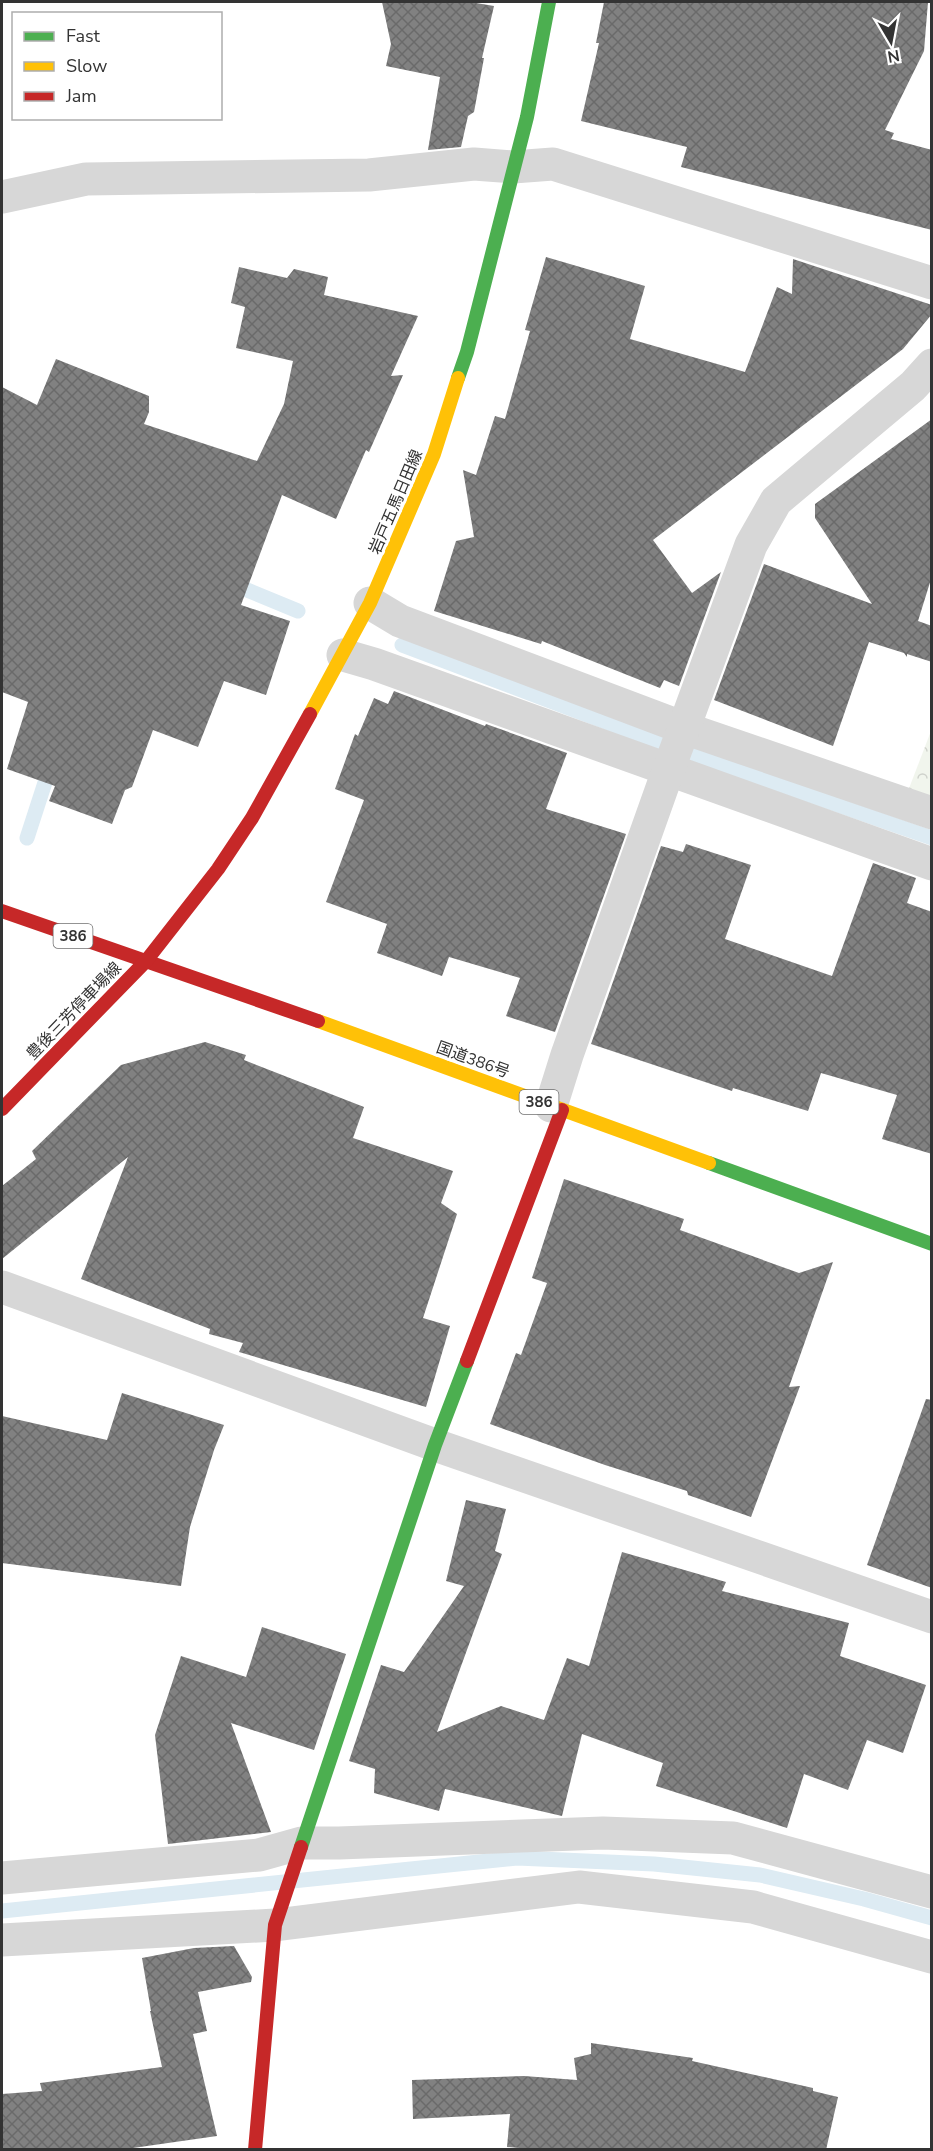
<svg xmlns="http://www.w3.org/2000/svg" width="933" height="2151" font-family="'Nunito Sans','Noto Sans JP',sans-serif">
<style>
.park{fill:url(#park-crowns)}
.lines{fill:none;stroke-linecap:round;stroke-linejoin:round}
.stream{stroke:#ddebf3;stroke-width:15}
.building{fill:url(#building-cross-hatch)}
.street{stroke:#d7d7d7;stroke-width:33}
.fast{stroke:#4caf50;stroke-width:14}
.slow{stroke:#ffc107;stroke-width:14}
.jam{stroke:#c62828;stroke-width:14}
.labels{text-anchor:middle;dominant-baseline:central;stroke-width:6;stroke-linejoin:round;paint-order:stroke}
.shield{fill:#fff;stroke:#707070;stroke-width:1.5}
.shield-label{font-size:15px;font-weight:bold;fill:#333}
.street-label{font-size:16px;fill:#333;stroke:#fff}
</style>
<defs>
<pattern id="park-crowns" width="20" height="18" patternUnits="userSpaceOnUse" patternTransform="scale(1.5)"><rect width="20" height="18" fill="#f1f5ed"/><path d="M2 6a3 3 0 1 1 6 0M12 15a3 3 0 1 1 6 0" fill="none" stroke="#cfd2cc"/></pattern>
<pattern id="building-cross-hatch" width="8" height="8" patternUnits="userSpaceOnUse" patternTransform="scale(1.5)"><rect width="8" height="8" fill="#818181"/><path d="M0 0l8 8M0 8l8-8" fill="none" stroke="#6a6a6a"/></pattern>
</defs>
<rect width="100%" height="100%" fill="#fff"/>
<path class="park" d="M931 731V798L908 791Z"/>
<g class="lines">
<g class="stream">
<path d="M230 583 298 611"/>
<path d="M402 645 677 749 932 838"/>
<path d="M27 838 51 764"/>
<path d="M2 1911 517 1858 654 1864 760 1875 864 1899 932 1918"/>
</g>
</g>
<g class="building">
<path d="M382 2H470L494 6 482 58H484L474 112 468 116 461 147 428 150 440 77 386 66 391 44Z"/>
<path d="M604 2H928L924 51 885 130 894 133 891 139 932 150V230L681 167 687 147 581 121 599 43H596Z"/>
<path d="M546 257 645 286 630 339 745 372 777 287 792 294 793 259 932 305V314L903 349 653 540 692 593 721 572 679 686 664 680 660 688 542 641 541 644 434 611 456 541 474 537 463 470 476 475 495 416 505 419 530 331 525 330Z"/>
<path d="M239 267 287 278 294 269 328 277 324 295 418 316 391 376 403 375 369 452 366 450 336 519 282 495 241 605 290 621 266 695 224 681 198 747 153 730 132 787 125 790 112 824 49 801 55 786 7 769 28 702 2 692V387L37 405 56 359 149 396V412L144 424 257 461 284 404 293 361 236 348 245 307 231 303Z"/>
<path d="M932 419V576L918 621 932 626V662L907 654V657L904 653 869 642 833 746 714 700 764 564 872 604 815 518V504Z"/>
<path d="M394 691 485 726 486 724 567 753 546 809 626 834 555 1032 506 1016 520 978 449 957 442 976 377 953 387 924 326 902 364 800 335 789 355 734 358 736 374 698 388 704Z"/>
<path d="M686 844 751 865 725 939 832 976 873 863 916 878 907 903 932 912V1154L882 1139 897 1095 821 1073 808 1111 733 1088 732 1091 591 1044 661 846 683 852Z"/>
<path d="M205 1042 246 1055 244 1060 364 1107 353 1138 453 1171 441 1203 457 1214 423 1318 450 1326 426 1407 239 1352 243 1343 209 1334 210 1329 81 1279 128 1157 2 1259V1186L36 1159 32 1151 121 1065Z"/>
<path d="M564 1179 684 1219 680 1230 799 1273 833 1262 789 1387 800 1386 751 1517 688 1495 687 1491 605 1465 490 1424 516 1353 521 1355 547 1283 532 1278Z"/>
<path d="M122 1393 224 1425 214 1450 190 1527 181 1586 2 1563V1416L107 1440Z"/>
<path d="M926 1399 932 1400V1588L867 1565Z"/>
<path d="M466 1500 506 1509 495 1551 502 1554 437 1732 501 1706 544 1720 567 1658 589 1666 622 1552 726 1582 722 1591 849 1623 840 1656 926 1685 903 1753 867 1740 848 1790 804 1774 787 1828 656 1786 663 1763 582 1734 562 1816 445 1789 439 1811 374 1793 375 1769 349 1761 381 1665 404 1672 464 1586 446 1581Z"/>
<path d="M262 1627 346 1654 314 1750 231 1723 271 1832 168 1844 155 1735 181 1656 246 1677Z"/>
<path d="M234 1946 252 1977 251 1982 198 1992 207 2031 193 2034 217 2136 119 2150H2V2094L42 2091 40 2083 162 2067 150 2011H151L142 1958 194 1948Z"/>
<path d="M591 2043 693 2058 692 2061 813 2088V2091L838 2097 826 2150H542L507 2147 510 2114 413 2119 412 2080 524 2076 577 2080 574 2058 591 2054Z"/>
</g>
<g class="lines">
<g class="street">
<path d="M2 197 86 179 369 175 474 164 513 167 553 164 932 283"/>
<path d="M370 603 400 621 684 728 932 813"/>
<path d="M343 655 374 664 932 864"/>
<path d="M551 1106 567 1055 668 771 751 545 776 501 913 386 932 365"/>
<path d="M2 1287 435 1445 932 1617"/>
<path d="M2 1878 259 1855 302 1843H339L603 1833 733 1838 932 1892"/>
<path d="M2 1940 275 1925 579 1887 753 1907 932 1957"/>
</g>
<g class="fast">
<path d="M458 378 467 352 527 117 549 2"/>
<path d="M709 1163 932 1244"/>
<path d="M301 1847 435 1445 467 1361"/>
</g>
<g class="slow">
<path d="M310 714 370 603 434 454 458 378"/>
<path d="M318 1021 709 1163"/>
</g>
<g class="jam">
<path d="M2 911 318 1021"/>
<path d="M2 1109 146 961 218 869 252 818 310 714"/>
<path d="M467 1361 562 1110"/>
<path d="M255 2150 275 1925 301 1847"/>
</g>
</g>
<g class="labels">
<g class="shield">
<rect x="53.5" y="924" width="39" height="24" rx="4.5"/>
<rect x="519.5" y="1090" width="39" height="24" rx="4.5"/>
</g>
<g class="shield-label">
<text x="73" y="936">386</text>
<text x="539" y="1102">386</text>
</g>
<g class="street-label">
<text transform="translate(396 502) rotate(-67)">岩戸五馬日田線</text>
<text transform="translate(74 1011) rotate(-46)">豊後三芳停車場線</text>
<text transform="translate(473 1060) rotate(20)">国道386号</text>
</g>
</g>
<rect width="933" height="2151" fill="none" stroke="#333333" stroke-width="6"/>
<rect x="12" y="12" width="210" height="108" fill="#ffffff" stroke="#adadad" stroke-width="1.5"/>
<rect x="24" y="32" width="30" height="9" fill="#4caf50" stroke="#adadad" stroke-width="1.5"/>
<text x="66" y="42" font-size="18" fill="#333333">Fast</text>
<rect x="24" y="62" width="30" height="9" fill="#ffc107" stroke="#adadad" stroke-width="1.5"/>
<text x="66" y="72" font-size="18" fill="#333333">Slow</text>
<rect x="24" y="92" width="30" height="9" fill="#c62828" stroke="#adadad" stroke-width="1.5"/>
<text x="66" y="102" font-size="18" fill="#333333">Jam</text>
<g transform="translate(891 42) rotate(170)" stroke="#ffffff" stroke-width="4.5" paint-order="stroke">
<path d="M0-4.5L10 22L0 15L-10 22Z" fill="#333333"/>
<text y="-9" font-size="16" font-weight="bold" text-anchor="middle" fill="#333333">N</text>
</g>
</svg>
